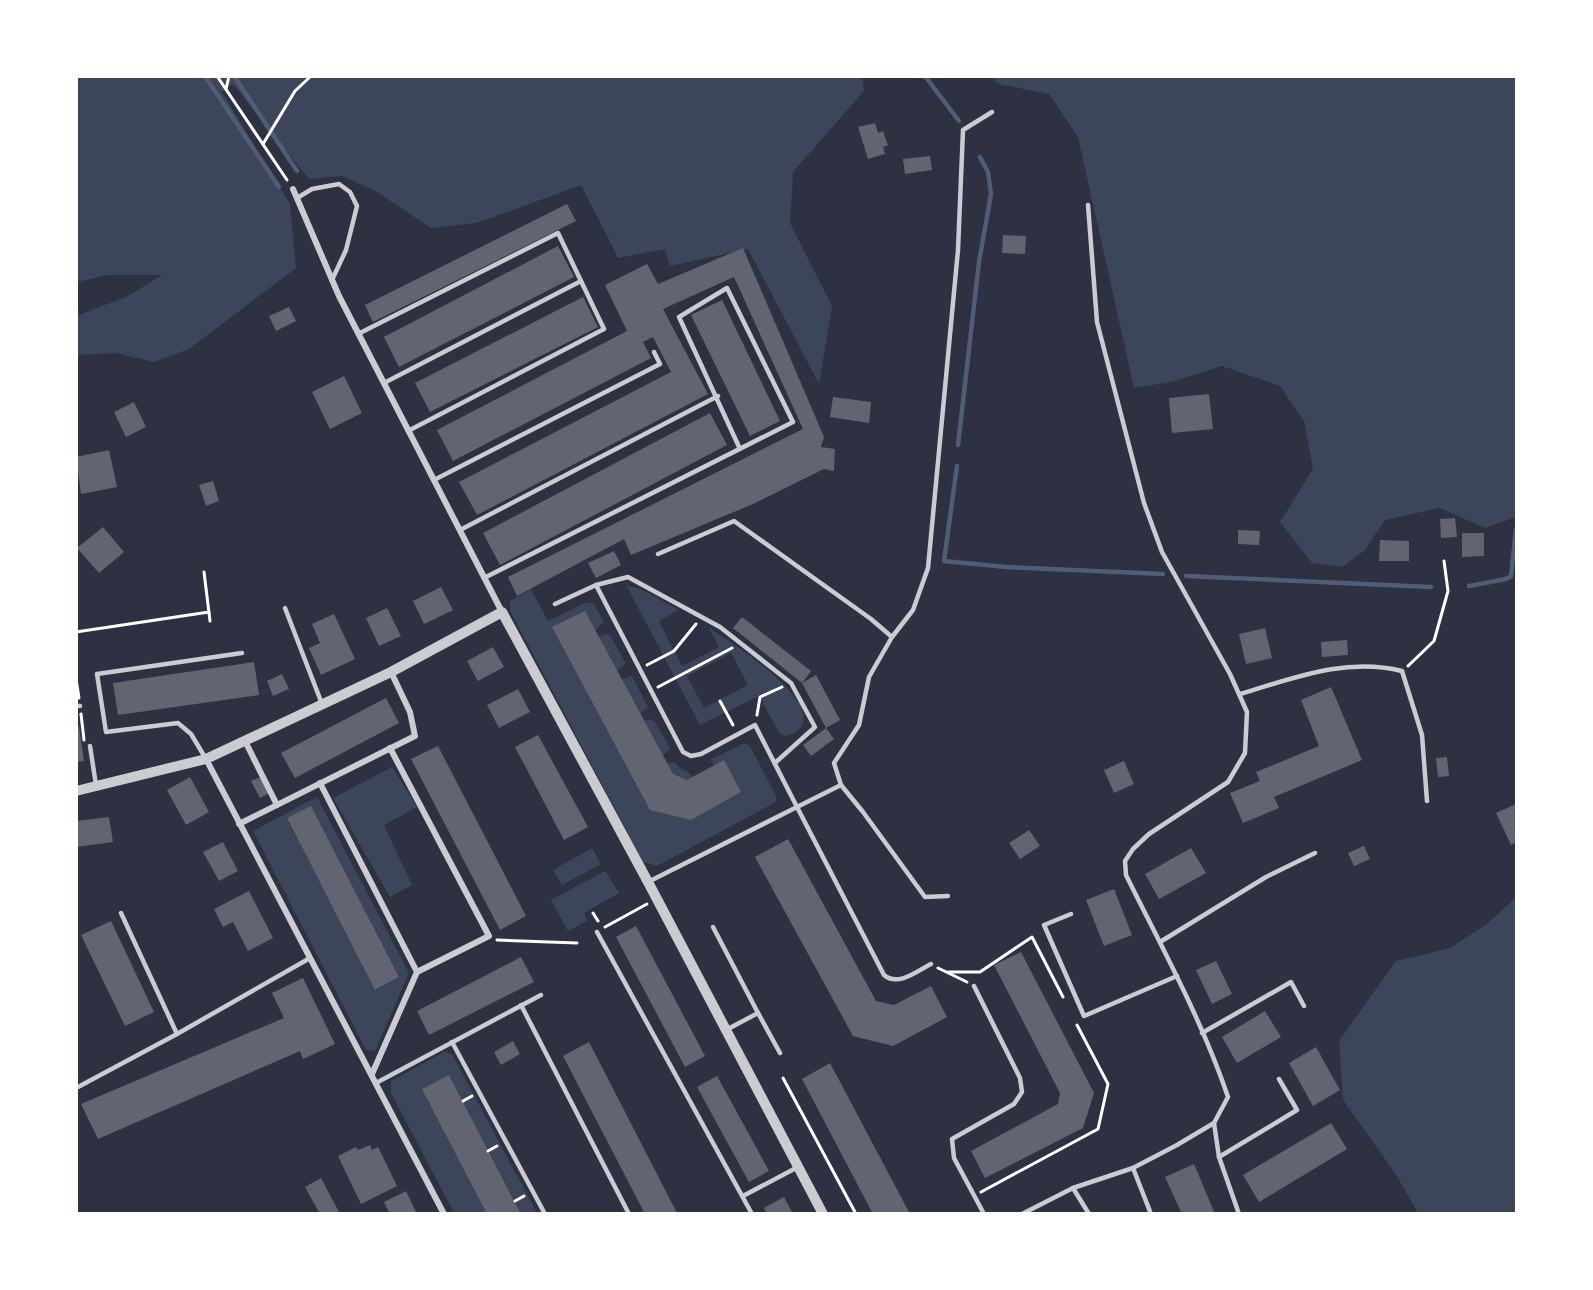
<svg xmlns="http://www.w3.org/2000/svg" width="1593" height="1290" font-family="Helvetica,sans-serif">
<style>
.green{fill:#3c4559;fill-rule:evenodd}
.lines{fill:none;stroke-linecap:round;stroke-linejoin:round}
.stream{stroke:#4f5d75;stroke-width:4.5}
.building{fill:#626471}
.path{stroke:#fff;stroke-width:3}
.service{stroke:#caccd0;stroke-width:4.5}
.minor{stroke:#caccd0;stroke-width:6}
.tertiary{stroke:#caccd0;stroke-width:10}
</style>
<rect width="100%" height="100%" fill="#2d3142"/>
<g class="green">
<path d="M77 77H862L864 91 793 172 790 223 832 306 819 384 748 249 670 266 665 249 618 258 581 185 477 223 431 228 377 192 343 176 309 179 233 84 222 92 290 204 296 268 189 349 154 362 115 353 77 355V316L128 296 162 275H108L77 282Z"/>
<path d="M991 77H1516V517L1485 528 1440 508 1385 520 1364 551 1342 567 1312 563 1280 522 1313 469 1304 421 1280 386 1222 366 1171 382 1134 388 1078 137 1049 94 999 84Z"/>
<path d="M626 585 640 589 679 610 659 621 682 666 719 647 709 628C730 641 847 716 787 736L780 734 759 696 700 725ZM731 653 748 685 704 708 687 676Z"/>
<path d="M531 589 548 621 585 603H593L604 622 595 630 599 637 606 634 610 635 626 664 617 670 622 679 632 676 648 707 640 714 644 721 650 719 655 722 670 748 663 755 667 763 675 762 679 768 687 771 693 777 714 766 711 759 745 743 750 746 777 798 774 803 657 866 643 862 510 611V601Z"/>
<path d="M392 767 417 807 384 825 412 885 390 897 333 798Z"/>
<path d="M317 797 409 973 375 1051 366 1050 253 831ZM311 806 399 977 376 990 287 819Z"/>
<path d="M592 848 601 864 562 885 553 870Z"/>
<path d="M605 871 619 893 584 913 587 921 568 931 551 900Z"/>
<path d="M1516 897V1213H1418L1395 1173 1343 1100 1339 1041 1396 961 1450 948 1487 924Z"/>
<path d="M444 1052 452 1054 537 1213H521L449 1075 487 1213H454L391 1093V1081Z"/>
</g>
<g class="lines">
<g class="stream">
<path d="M205 76 279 187"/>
<path d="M234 76 297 171"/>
<path d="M925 76 959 121"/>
<path d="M958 445 979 262 991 194 988 172 980 157"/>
<path d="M957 466 944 561 1006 567 1163 574"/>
<path d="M1186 576 1431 587"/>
<path d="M1469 586 1506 579 1511 576 1516 529"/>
</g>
</g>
<g class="building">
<path d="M875 123 878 133 883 131 888 145 883 147 885 154 868 159 858 127Z"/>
<path d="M930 156 932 170 905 174 903 159Z"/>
<path d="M567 204 576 221 373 322 365 305Z"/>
<path d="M1003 235 1026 236 1025 254 1002 253Z"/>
<path d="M558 246 574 277 399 367 384 337Z"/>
<path d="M743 248 824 437 821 447 835 449 834 471 824 469 753 504 631 555 624 539 517 596 508 577 803 429 734 277 663 309 708 394 477 515 459 482 671 372 653 337 643 342 651 358 453 461 437 430 627 331 605 285 647 264 658 284Z"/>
<path d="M583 297 598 327 430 412 415 383Z"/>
<path d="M722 300 780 421 750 436 691 315Z"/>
<path d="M289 307 296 321 276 331 269 316Z"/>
<path d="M344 376 362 413 330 429 312 392Z"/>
<path d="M1209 394 1213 429 1172 433 1169 398Z"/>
<path d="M833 397 871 402 869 423 830 417Z"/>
<path d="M134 402 146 427 126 437 114 412Z"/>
<path d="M710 413 727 445 500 565 483 533Z"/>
<path d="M109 450 117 487 81 494 76 457Z"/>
<path d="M213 481 219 501 206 506 199 485Z"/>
<path d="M1455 518 1457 537 1441 538 1440 519Z"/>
<path d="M103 527 124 552 99 573 77 548Z"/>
<path d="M1238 530 1260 531 1259 545 1238 544Z"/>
<path d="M1462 533H1484V556L1462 557Z"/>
<path d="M1380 540 1409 541V561H1379Z"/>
<path d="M614 551 621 565 596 578 588 563Z"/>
<path d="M441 587 453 610 424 624 413 601Z"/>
<path d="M387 608 401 636 379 646 366 618Z"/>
<path d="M585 611 673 774 687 780 724 760 741 792 691 820 650 810 552 627Z"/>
<path d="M334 614 355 659 321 675 309 648 320 643 312 624Z"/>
<path d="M742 617 811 671 802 683 816 675 840 720 826 728 802 683 733 628Z"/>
<path d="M1265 628 1272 658 1246 664 1239 634Z"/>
<path d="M1347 640 1348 655 1322 657 1321 642Z"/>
<path d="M493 647 504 667 478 681 467 661Z"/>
<path d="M254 662 259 695 118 715 113 683Z"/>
<path d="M282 674 289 689 273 696 267 681Z"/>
<path d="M1331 687 1362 760 1274 797 1279 808 1243 823 1230 793 1260 781 1256 772 1319 746 1301 700Z"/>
<path d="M518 689 530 712 499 728 487 705Z"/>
<path d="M386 698 399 723 295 778 281 753Z"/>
<path d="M76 726H79L84 761 76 762Z"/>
<path d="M826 728 834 739 811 756 803 745Z"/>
<path d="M538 735 588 827 564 840 515 747Z"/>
<path d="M438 746 526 916 500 930 411 759Z"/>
<path d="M1447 757 1449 776 1438 777 1436 758Z"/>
<path d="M1124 761 1134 784 1114 793 1104 770Z"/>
<path d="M190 777 209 812 186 825 167 790Z"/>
<path d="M261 777 269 793 260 798 251 781Z"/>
<path d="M1516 804V842L1511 845 1496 813Z"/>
<path d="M311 806 399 977 375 990 287 818Z"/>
<path d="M109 817 113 842 76 847V821Z"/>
<path d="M1029 830 1040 846 1020 859 1009 843Z"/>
<path d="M788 839 876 1001 894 1005 931 986 947 1017 893 1046 853 1036 755 857Z"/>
<path d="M223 842 238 871 219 881 203 852Z"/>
<path d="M1364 846 1370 859 1354 866 1348 853Z"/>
<path d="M1191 848 1206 873 1159 899 1145 874Z"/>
<path d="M1114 889 1132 935 1104 946 1086 900Z"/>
<path d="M249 891 273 938 248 951 233 922 223 927 214 909Z"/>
<path d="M111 921 154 1012 125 1026 81 935Z"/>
<path d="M636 926 705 1056 685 1067 616 937Z"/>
<path d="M1021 952 1094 1093 1083 1128 985 1178 971 1151 1058 1104 1060 1093 994 965Z"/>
<path d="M521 957 534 982 429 1035 417 1011Z"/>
<path d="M1216 961 1232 994 1212 1004 1196 970Z"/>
<path d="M303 978 335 1044 303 1059 300 1051 98 1139 81 1104 284 1018 272 993Z"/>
<path d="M1265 1011 1281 1037 1237 1063 1222 1037Z"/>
<path d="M513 1041 520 1054 501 1065 494 1052Z"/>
<path d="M589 1042 677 1213 676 1214H645L563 1056Z"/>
<path d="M1316 1047 1340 1090 1313 1106 1289 1063Z"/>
<path d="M830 1063 910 1214H873L802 1079Z"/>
<path d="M449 1075 521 1214H487L422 1089Z"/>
<path d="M717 1076 769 1171 749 1182 697 1087Z"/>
<path d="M1331 1123 1347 1149 1259 1202 1243 1175Z"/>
<path d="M370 1145 372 1150 378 1147 397 1186 361 1204 338 1156 356 1147 358 1150Z"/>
<path d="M1194 1164 1215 1214H1182L1165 1177Z"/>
<path d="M321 1178 340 1214H320L305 1187Z"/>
<path d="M406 1191 417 1214H390L384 1202Z"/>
<path d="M784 1197 793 1214H767L764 1208Z"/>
</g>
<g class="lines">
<g class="path">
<path d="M217 76 287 180"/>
<path d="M226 89 229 76"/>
<path d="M263 144 295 91 311 76"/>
<path d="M204 572 210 621"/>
<path d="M76 632 209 612"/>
<path d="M647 665 674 651 696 624"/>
<path d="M1408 666 1434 641 1448 591 1444 561"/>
<path d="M76 679 79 698"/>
<path d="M658 687 732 648"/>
<path d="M720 701 733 725"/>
<path d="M81 714 84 740"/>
<path d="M757 715 760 697 782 687"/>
<path d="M593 913 598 921"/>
<path d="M605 927 647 904"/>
<path d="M497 940 577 943"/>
<path d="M938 968 967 982"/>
<path d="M948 972H980L1032 937 1063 997"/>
<path d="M783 1078 856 1214"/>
<path d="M463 1101 472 1096"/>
<path d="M488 1151 497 1146"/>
<path d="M981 1192 1098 1129 1108 1084 1077 1025"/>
<path d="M515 1201 524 1196"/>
</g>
<g class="service">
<path d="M297 198 312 189 339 184 350 192 357 206 346 250 332 280"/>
<path d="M358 334 558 233 604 329 408 431"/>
<path d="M384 383 581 281"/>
<path d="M434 480 660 364 654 352"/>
<path d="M460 530 718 396"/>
<path d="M658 554 734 521 871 619 892 637"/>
<path d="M484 578 793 422 727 288 679 317 740 449"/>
<path d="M596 585 628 577 720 627 791 683 815 727 775 763"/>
<path d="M555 604 596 585 683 752 691 756 701 754 755 725 797 807 648 882"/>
<path d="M285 608 322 704"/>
<path d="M1240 694C1294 678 1346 657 1402 671L1422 735 1427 801"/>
<path d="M76 706H80"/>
<path d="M90 746 96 785"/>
<path d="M206 759 191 734 178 723 106 732 97 674 242 653"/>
<path d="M841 785 797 807 884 975C898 987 917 971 931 964"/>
<path d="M948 896 925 897 863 812 841 785 834 763 859 725 869 677 892 637 913 610 928 568 958 250 963 130 992 112"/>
<path d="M121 913 177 1034"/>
<path d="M1071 914 1044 925 1084 1016 1177 976"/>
<path d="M713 927 758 1013 726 1030"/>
<path d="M597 932 752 1214"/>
<path d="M1160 942 1266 877 1315 853"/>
<path d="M974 986 1020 1078 1022 1092 1014 1104 952 1139 954 1158 984 1214"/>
<path d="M521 1005 629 1214"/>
<path d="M758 1013 780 1053"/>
<path d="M1202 1033 1291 982 1304 1006"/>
<path d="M452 1042 545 1214"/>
<path d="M376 1083 541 995"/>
<path d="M78 1087 177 1034 310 958"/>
<path d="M1214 1123 1219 1157 1239 1214"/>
<path d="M1219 1157 1297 1110 1279 1079"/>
<path d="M1133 1168 1151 1214"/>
<path d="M1073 1188 1089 1214"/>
<path d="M743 1196 796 1168"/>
<path d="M1022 1214 1073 1188 1133 1168 1177 1145 1214 1123 1228 1097C1202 1020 1162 948 1126 875L1125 861 1133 849 1149 834 1228 782 1245 753 1247 712 1230 674 1162 552 1144 503 1097 322 1088 205"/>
</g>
<g class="minor">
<path d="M293 189 339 296 502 612"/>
<path d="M245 741 277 805"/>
<path d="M390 748 489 936 417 972"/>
<path d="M206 759 444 1214"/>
<path d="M320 783 417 972 372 1074"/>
<path d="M239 824 415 736 410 712 391 672"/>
</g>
<path class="tertiary" d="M76 791 206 759 391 672 502 612 648 882 823 1214"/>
</g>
<rect width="1593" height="1290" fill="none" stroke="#ffffff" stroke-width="156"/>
</svg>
